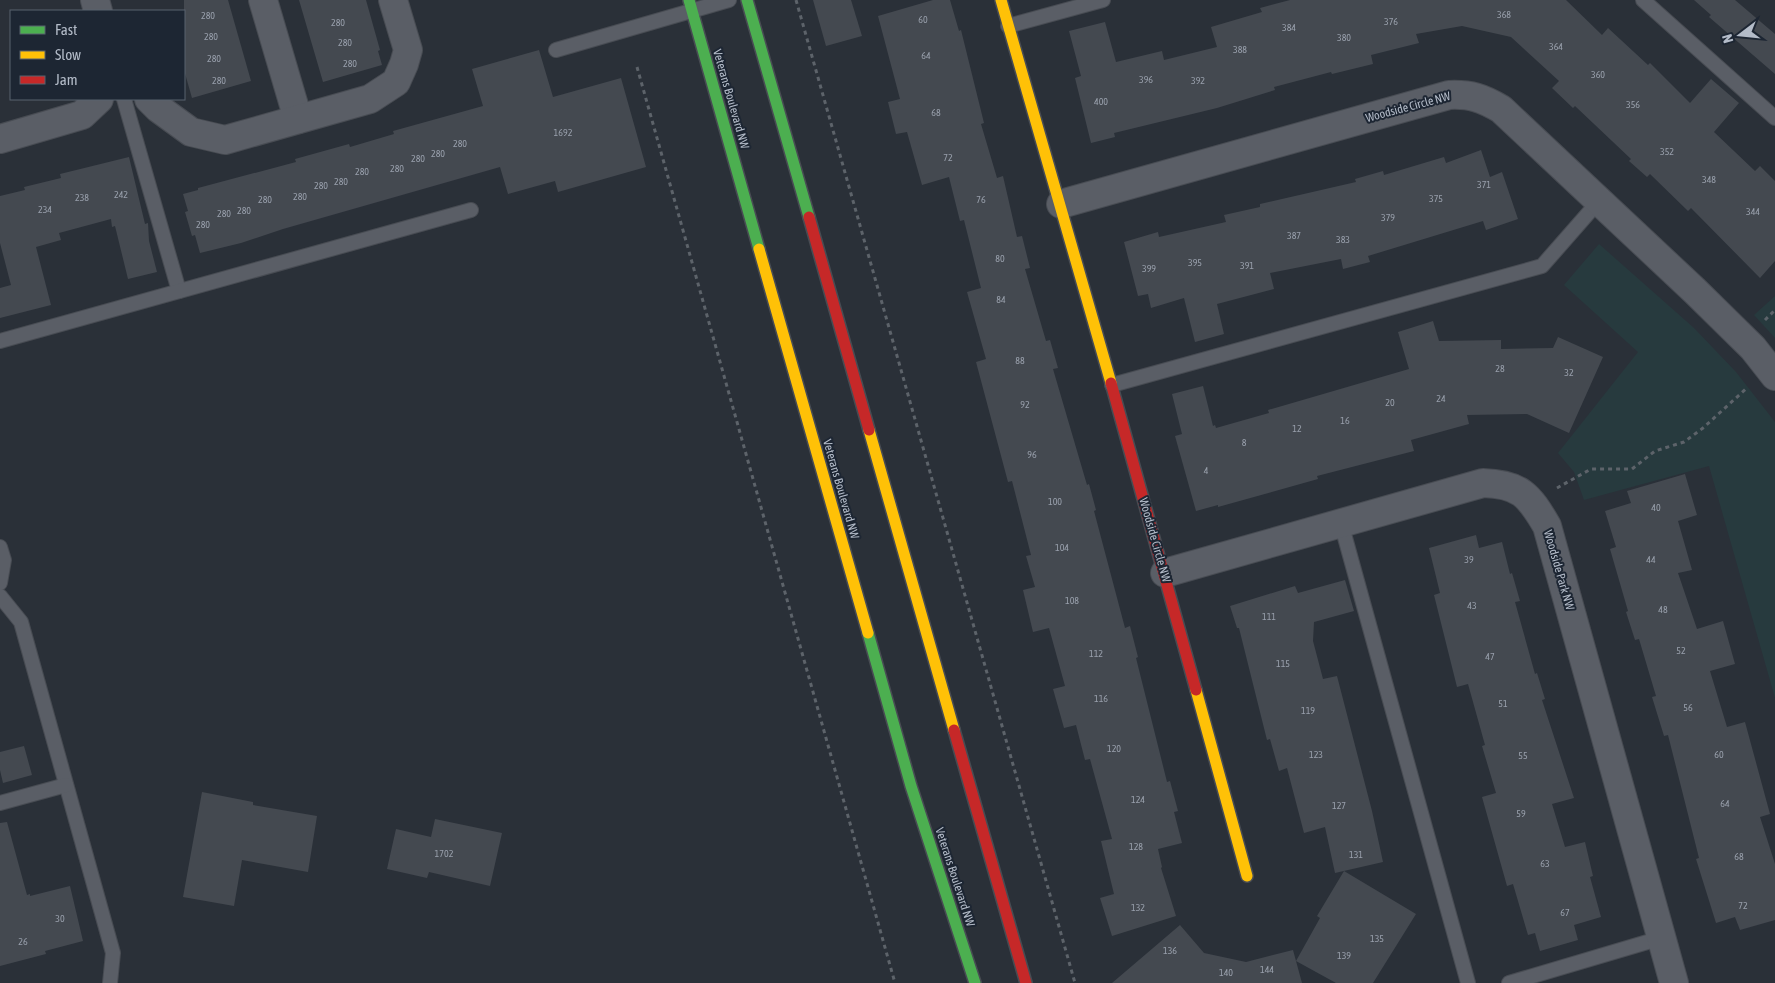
<svg xmlns="http://www.w3.org/2000/svg" width="1775" height="983" font-family="'Asap Condensed',sans-serif">
<style>
.green{fill:#273a3e}
.building{fill:#444950}
.lines{fill:none;stroke-linecap:round;stroke-linejoin:round}
.lane-casing{stroke:#484c53;stroke-width:16}
.street-casing{stroke:#484c53;stroke-width:30}
.fast-casing{stroke:#484c53;stroke-width:14}
.slow-casing{stroke:#484c53;stroke-width:14}
.jam-casing{stroke:#484c53;stroke-width:14}
.path{stroke:#5d636a;stroke-width:3;stroke-dasharray:4 4;stroke-linecap:butt}
.lane{stroke:#5a5e66;stroke-width:14}
.street{stroke:#5a5e66;stroke-width:28}
.fast{stroke:#4caf50;stroke-width:11}
.slow{stroke:#ffc107;stroke-width:11}
.jam{stroke:#c62828;stroke-width:11}
.labels{text-anchor:middle;dominant-baseline:central;stroke-width:4;stroke-linejoin:round;paint-order:stroke}
.number-label{font-size:10px;fill:#989fab}
.street-label{font-size:12px;fill:#b4bcc9;stroke:#1d2633}
</style>
<rect width="100%" height="100%" fill="#2a3038"/>
<g class="green">
<path d="M1599 244 1694 328 1736 372 1775 422V698L1709 466 1584 500 1574 472 1558 453 1638 352 1564 285Z"/>
<path d="M1775 296V338L1754 315Z"/>
</g>
<g class="building">
<path d="M184 0H228L251 81 192 98 184 70Z"/>
<path d="M299 0H366L380 50 378 51 382 65 323 82Z"/>
<path d="M813 0H851L862 36 826 46Z"/>
<path d="M933 0H950L959 31 961 30 984 123 981 124 997 178 1003 176 1017 237 1022 236 1030 268 1025 269 1046 341 1050 340 1058 368 1053 369 1087 485 1089 484 1096 510 1094 511 1125 628 1130 626 1138 657 1136 658 1167 782 1170 781 1178 811 1174 812 1182 843 1158 849 1162 867 1161 868 1176 916 1112 936 1100 898 1114 894 1101 841 1112 839 1090 759 1085 760 1076 725 1064 728 1053 689 1065 686 1049 628 1033 632 1023 590 1035 587 1026 556 1031 555 1012 481 1008 482 976 362 986 359 967 292 981 288 964 220 960 221 949 177 922 185 907 132 896 134 888 102 900 99 878 16Z"/>
<path d="M1290 0H1566L1602 35 1608 28 1648 65 1650 63 1690 103 1711 79 1739 103 1714 132 1755 171 1760 166 1775 181V261L1760 278 1691 208 1688 211 1650 174 1647 177 1629 161 1631 159 1575 106 1573 108 1552 88 1559 81 1511 37 1462 26 1416 34 1419 43 1371 55 1373 64 1332 74 1331 72 1274 87 1275 90 1217 108 1114 133 1115 137 1091 143 1075 78 1081 76 1069 31 1105 22 1116 62 1162 51 1164 60 1217 47 1211 27 1262 12 1260 8Z"/>
<path d="M1694 0H1735L1775 34V74L1709 17 1711 15Z"/>
<path d="M539 50 553 97 621 78 646 167 558 192 555 181 508 194 500 167 283 229 241 243 200 253 195 235 192 236 185 212 188 211 183 194 198 190V188L296 162 295 159 349 144 350 147 394 134 393 131 483 106 472 69Z"/>
<path d="M1481 150 1490 177 1502 172 1518 219 1486 230 1483 221 1368 256 1370 262 1343 269 1341 259 1270 273 1274 289 1217 304 1224 334 1195 342 1184 298 1151 308 1148 294 1138 296 1124 242 1158 232 1159 237 1226 222 1224 215 1260 207V204L1356 182 1355 179 1383 171 1384 175 1444 157 1446 163Z"/>
<path d="M129 157 145 224 148 223 149 241 157 272 128 279 115 226 112 227 111 219 59 233 61 240 36 247 51 305 0 318V288L11 285 0 243V196L25 190 24 187 61 178 60 174Z"/>
<path d="M1433 321 1439 341 1501 340V349L1553 348 1558 337 1603 357 1569 433 1527 414 1467 415 1469 424 1411 440 1414 451 1317 476 1318 479 1218 507V505L1196 511 1175 436 1182 434 1172 394 1203 386 1213 426 1215 425 1216 428 1269 413 1268 410 1409 369 1398 332Z"/>
<path d="M1685 474 1697 515 1678 521 1692 570 1678 573 1697 629 1723 621 1735 664 1710 671 1727 727 1745 722 1770 814 1760 817 1775 864V920L1740 930 1735 917 1716 923 1696 859 1699 858 1668 735 1664 736 1652 697 1656 696 1639 639 1635 640 1626 612 1628 611 1610 549 1616 547 1605 511 1631 503 1627 491Z"/>
<path d="M1476 535 1479 548 1502 542 1510 574 1512 573 1520 601 1515 602 1535 674 1537 673 1545 699 1542 700 1574 798 1552 804 1565 847 1585 842 1593 876 1590 877 1601 917 1574 925 1578 940 1540 951 1535 933 1528 935 1513 884 1507 886 1482 797 1496 793 1482 746 1485 745 1468 684 1457 687 1434 595 1440 593 1429 548Z"/>
<path d="M1345 580 1354 611 1314 622 1313 641 1323 679 1337 676 1372 811 1383 862 1335 873 1325 827 1304 833 1287 768 1279 771 1270 739 1267 740 1239 628H1237L1230 606 1295 586 1298 593Z"/>
<path d="M24 746 32 775 3 783 0 770V752Z"/>
<path d="M202 792 253 802V805L317 816 308 872 242 860 234 906 183 897Z"/>
<path d="M435 819 502 833 490 886 429 872 427 878 387 869 396 829 431 837Z"/>
<path d="M7 822 27 895 30 894V896L70 886 83 941 45 951 46 954 0 966V823Z"/>
<path d="M1344 871 1416 914 1373 983H1336L1296 961 1302 983H1112L1180 925 1204 953 1246 962 1293 950 1296 961 1320 918 1317 916Z"/>
</g>
<g class="lines">
<defs>
<g id="lane">
<path d="M1643 0 1775 118"/>
<path d="M1008 26 1103 0"/>
<path d="M556 50 729 0"/>
<path d="M124 99 179 291"/>
<path d="M0 341 471 210"/>
<path d="M1112 385 1542 266 1599 201"/>
<path d="M1341 523 1468 983"/>
<path d="M0 547 4 560 0 583"/>
<path d="M0 596 21 622 113 953 110 983"/>
<path d="M0 803 66 785"/>
<path d="M1509 983 1661 938"/>
</g>
<g id="street">
<path d="M95 0 98 11"/>
<path d="M263 0 298 119"/>
<path d="M149 99 158 108 191 132 225 140 370 99 396 82 404 64 408 50 393 0"/>
<path d="M0 139 82 115 99 99"/>
<path d="M1061 204 1449 95C1471 94 1482 98 1501 109L1695 291 1753 348 1775 376"/>
<path d="M1165 573 1483 483C1520 484 1529 495 1547 526L1674 983"/>
</g>
<g id="fast">
<path d="M689 0 759 249"/>
<path d="M747 0 809 217"/>
<path d="M868 633 911 786 975 983"/>
</g>
<g id="slow">
<path d="M1001 0 1111 383"/>
<path d="M759 249 868 633"/>
<path d="M869 430 954 730"/>
<path d="M1196 690 1247 876"/>
</g>
<g id="jam">
<path d="M809 217 869 430"/>
<path d="M1111 383 1196 690"/>
<path d="M954 730 1026 983"/>
</g>
</defs>
<use href="#lane" class="lane-casing"/>
<use href="#street" class="street-casing"/>
<use href="#fast" class="fast-casing"/>
<use href="#slow" class="slow-casing"/>
<use href="#jam" class="jam-casing"/>
<g class="path">
<path d="M796 0 1075 983"/>
<path d="M637 67 895 983"/>
<path d="M1765 320 1775 310"/>
<path d="M1557 488 1591 469H1632L1655 451 1684 442 1703 428 1748 387"/>
</g>
<use href="#lane" class="lane"/>
<use href="#street" class="street"/>
<use href="#fast" class="fast"/>
<use href="#slow" class="slow"/>
<use href="#jam" class="jam"/>
</g>
<g class="labels">
<g class="number-label">
<text x="1504" y="14">368</text>
<text x="208" y="15">280</text>
<text x="923" y="19">60</text>
<text x="1391" y="21">376</text>
<text x="338" y="22">280</text>
<text x="1289" y="27">384</text>
<text x="211" y="36">280</text>
<text x="1344" y="37">380</text>
<text x="345" y="42">280</text>
<text x="1556" y="46">364</text>
<text x="1240" y="49">388</text>
<text x="926" y="55">64</text>
<text x="214" y="58">280</text>
<text x="350" y="63">280</text>
<text x="1598" y="74">360</text>
<text x="1146" y="79">396</text>
<text x="219" y="80">280</text>
<text x="1198" y="80">392</text>
<text x="1101" y="101">400</text>
<text x="1633" y="104">356</text>
<text x="936" y="112">68</text>
<text x="563" y="132">1692</text>
<text x="460" y="143">280</text>
<text x="1667" y="151">352</text>
<text x="438" y="153">280</text>
<text x="948" y="157">72</text>
<text x="418" y="158">280</text>
<text x="397" y="168">280</text>
<text x="362" y="171">280</text>
<text x="1709" y="179">348</text>
<text x="341" y="181">280</text>
<text x="1484" y="184">371</text>
<text x="321" y="185">280</text>
<text x="121" y="194">242</text>
<text x="300" y="196">280</text>
<text x="82" y="197">238</text>
<text x="1436" y="198">375</text>
<text x="265" y="199">280</text>
<text x="981" y="199">76</text>
<text x="45" y="209">234</text>
<text x="244" y="210">280</text>
<text x="1753" y="211">344</text>
<text x="224" y="213">280</text>
<text x="1388" y="217">379</text>
<text x="203" y="224">280</text>
<text x="1294" y="235">387</text>
<text x="1343" y="239">383</text>
<text x="1000" y="258">80</text>
<text x="1195" y="262">395</text>
<text x="1247" y="265">391</text>
<text x="1149" y="268">399</text>
<text x="1001" y="299">84</text>
<text x="1020" y="360">88</text>
<text x="1500" y="368">28</text>
<text x="1569" y="372">32</text>
<text x="1441" y="398">24</text>
<text x="1390" y="402">20</text>
<text x="1025" y="404">92</text>
<text x="1345" y="420">16</text>
<text x="1297" y="428">12</text>
<text x="1244" y="442">8</text>
<text x="1032" y="454">96</text>
<text x="1206" y="470">4</text>
<text x="1055" y="501">100</text>
<text x="1656" y="507">40</text>
<text x="1062" y="547">104</text>
<text x="1469" y="559">39</text>
<text x="1651" y="559">44</text>
<text x="1072" y="600">108</text>
<text x="1472" y="605">43</text>
<text x="1663" y="609">48</text>
<text x="1269" y="616">111</text>
<text x="1681" y="650">52</text>
<text x="1096" y="653">112</text>
<text x="1490" y="656">47</text>
<text x="1283" y="663">115</text>
<text x="1101" y="698">116</text>
<text x="1503" y="703">51</text>
<text x="1688" y="707">56</text>
<text x="1308" y="710">119</text>
<text x="1114" y="748">120</text>
<text x="1316" y="754">123</text>
<text x="1719" y="754">60</text>
<text x="1523" y="755">55</text>
<text x="1138" y="799">124</text>
<text x="1725" y="803">64</text>
<text x="1339" y="805">127</text>
<text x="1521" y="813">59</text>
<text x="1136" y="846">128</text>
<text x="444" y="853">1702</text>
<text x="1356" y="854">131</text>
<text x="1739" y="856">68</text>
<text x="1545" y="863">63</text>
<text x="1743" y="905">72</text>
<text x="1138" y="907">132</text>
<text x="1565" y="912">67</text>
<text x="60" y="918">30</text>
<text x="1377" y="938">135</text>
<text x="23" y="941">26</text>
<text x="1170" y="950">136</text>
<text x="1344" y="955">139</text>
<text x="1267" y="969">144</text>
<text x="1226" y="972">140</text>
</g>
<g class="street-label">
<text transform="translate(731 99) rotate(74)">Veterans Boulevard NW</text>
<text transform="translate(1408 107) rotate(-15)">Woodside Circle NW</text>
<text transform="translate(841 489) rotate(74)">Veterans Boulevard NW</text>
<text transform="translate(1155 540) rotate(74)">Woodside Circle NW</text>
<text transform="translate(1559 570) rotate(74)">Woodside Park NW</text>
<text transform="translate(955 877) rotate(72)">Veterans Boulevard NW</text>
</g>
</g>
<rect x="10" y="10" width="175" height="90" fill="#1d2633" stroke="#59626f"/>
<rect x="20" y="26" width="25" height="8" fill="#4caf50" stroke="#59626f"/>
<text x="55" y="35" font-size="15" fill="#b4bcc9">Fast</text>
<rect x="20" y="51" width="25" height="8" fill="#ffc107" stroke="#59626f"/>
<text x="55" y="60" font-size="15" fill="#b4bcc9">Slow</text>
<rect x="20" y="76" width="25" height="8" fill="#c62828" stroke="#59626f"/>
<text x="55" y="85" font-size="15" fill="#b4bcc9">Jam</text>
<g transform="translate(1740 35) rotate(254)" stroke="#1d2633" stroke-width="4" paint-order="stroke">
<path d="M0-4L9 19L0 12L-9 19Z" fill="#b4bcc9"/>
<text y="-8" font-size="14" font-weight="bold" text-anchor="middle" fill="#b4bcc9">N</text>
</g>
</svg>
